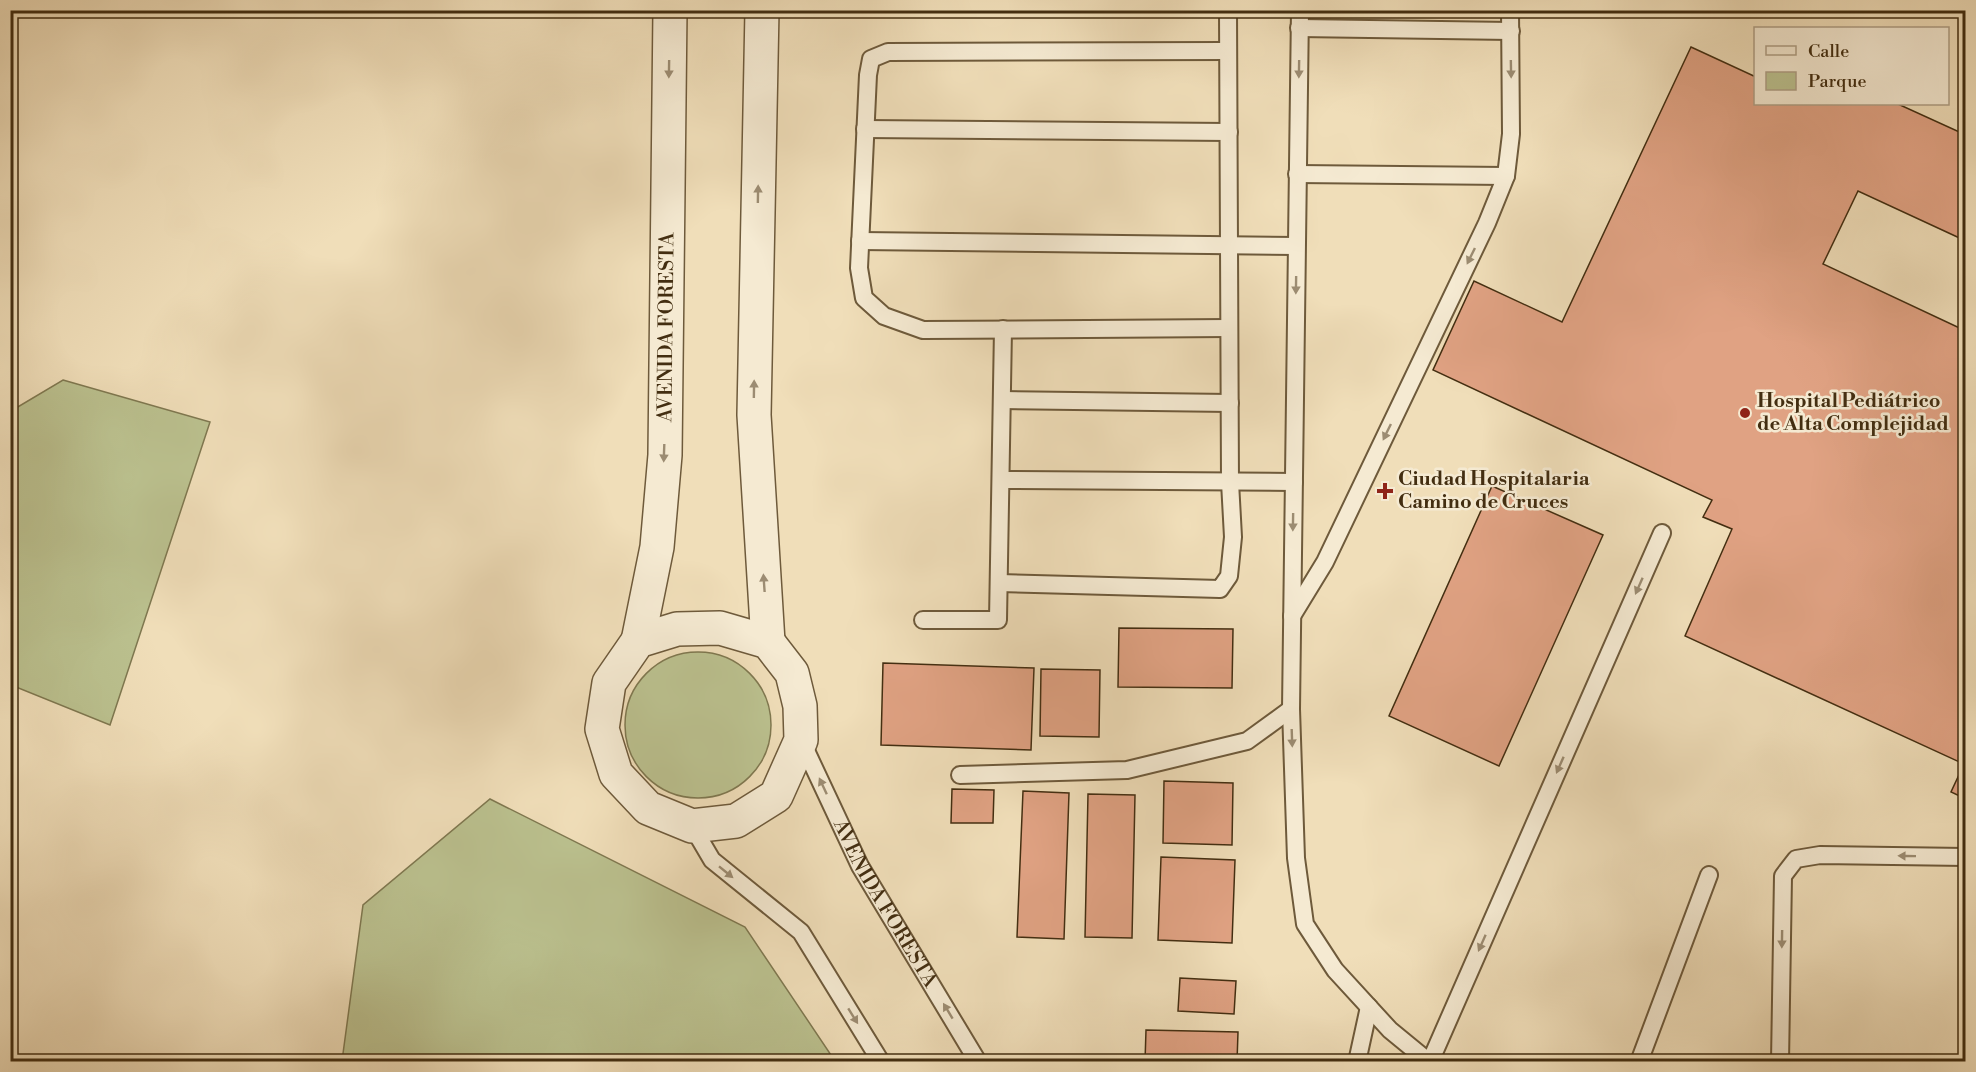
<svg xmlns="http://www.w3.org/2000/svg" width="1976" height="1072" font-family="'Libre Bodoni',serif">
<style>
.green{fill:#bbc18f;stroke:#7f7850;stroke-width:1.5}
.building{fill:#e0a283;stroke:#432e11;stroke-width:1.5}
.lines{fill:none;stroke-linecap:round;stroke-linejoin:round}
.lane-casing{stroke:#6e5a3b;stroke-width:20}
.street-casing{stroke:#6e5a3b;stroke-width:36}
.lane{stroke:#f5ead2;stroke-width:16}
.street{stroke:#f5ead2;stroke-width:33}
.oneway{fill:#9c8c72}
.poi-dot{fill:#8f2418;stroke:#f5ead2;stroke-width:2}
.labels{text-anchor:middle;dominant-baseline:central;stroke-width:5;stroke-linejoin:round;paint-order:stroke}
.street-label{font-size:20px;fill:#432e11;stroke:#f5ead2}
.poi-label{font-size:20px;font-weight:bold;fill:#432e11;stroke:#f5ead2;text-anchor:start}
</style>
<rect width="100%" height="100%" fill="#f0deb9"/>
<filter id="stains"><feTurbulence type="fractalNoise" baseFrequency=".00333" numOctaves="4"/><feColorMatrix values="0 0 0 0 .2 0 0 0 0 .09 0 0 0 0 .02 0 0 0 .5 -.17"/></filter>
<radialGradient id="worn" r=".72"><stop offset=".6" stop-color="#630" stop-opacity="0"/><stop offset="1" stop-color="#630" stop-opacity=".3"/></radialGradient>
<g class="green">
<path d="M63 380 210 422 110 725 11 685V411Z"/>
<circle cx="698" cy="725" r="73"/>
<path d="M490 799 745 927 835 1061H342L363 905Z"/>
</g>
<g class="building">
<path d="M1691 47 1756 77V104H1898L1966 135V241L1858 191 1823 264 1966 331V799L1951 792 1964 764 1685 636 1732 529 1703 517 1712 500 1433 370 1474 281 1562 322Z"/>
<path d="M1492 486 1603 535 1499 766 1389 716Z"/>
<path d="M1119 628 1233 629 1232 688 1118 687Z"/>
<path d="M883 663 1034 668 1031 750 881 745Z"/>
<path d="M1041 669 1100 670 1099 737 1040 736Z"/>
<path d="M1164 781 1233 783 1232 845 1163 843Z"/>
<path d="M952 789 994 790 993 823H951Z"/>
<path d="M1023 791 1069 793 1064 939 1017 937Z"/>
<path d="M1088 794 1135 795 1132 938 1085 937Z"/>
<path d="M1161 857 1235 860 1232 943 1158 940Z"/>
<path d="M1180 978 1236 981 1234 1014 1178 1011Z"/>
<path d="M1146 1030 1238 1032 1237 1062H1145Z"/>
</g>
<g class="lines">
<defs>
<g id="lane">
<path d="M1300 10 1291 709 1296 858 1305 924 1335 970 1390 1030 1429 1062"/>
<path d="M1299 28 1511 31"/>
<path d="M1228 51 888 52 871 59 868 75 859 268 864 298 884 316 923 330 1229 328"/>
<path d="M865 129 1229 132"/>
<path d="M1297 174 1506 176"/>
<path d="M860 241 1296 246"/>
<path d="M1002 400 1230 403"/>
<path d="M1001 480 1294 482"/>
<path d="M999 583 1220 589 1229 576 1233 537 1230 482 1228 10"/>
<path d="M1292 616 1325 562 1487 223 1506 176 1511 134 1510 10"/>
<path d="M923 620H998L1003 329"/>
<path id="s1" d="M801 740 860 866 978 1062"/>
<path d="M960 775 1127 770 1247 741 1291 709"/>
<path d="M692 826 712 860 801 932 881 1062"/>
<path d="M1357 1062 1369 1007"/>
<path d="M1430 1062 1662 533"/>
<path d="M1639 1062 1709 875"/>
<path d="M1780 1062 1783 876 1796 859 1820 855 1966 857"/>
</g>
<g id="street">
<path d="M762 10 754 415 768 642"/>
<path d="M720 628 768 642 792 673 800 706 801 740 776 796 736 821 692 826 648 808 616 774 602 729 609 683 638 641 677 629Z"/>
<path id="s2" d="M638 641 657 547 665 455 670 10"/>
</g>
</defs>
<use href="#lane" class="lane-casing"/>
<use href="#street" class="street-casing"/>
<use href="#lane" class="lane"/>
<use href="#street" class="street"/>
</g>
<defs><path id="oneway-solid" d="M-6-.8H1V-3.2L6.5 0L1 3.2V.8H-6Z" transform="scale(1.5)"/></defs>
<g class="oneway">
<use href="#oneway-solid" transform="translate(669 69) rotate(91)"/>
<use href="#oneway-solid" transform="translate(1299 69) rotate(91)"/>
<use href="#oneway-solid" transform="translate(1511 69) rotate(89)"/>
<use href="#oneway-solid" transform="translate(758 194) rotate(-89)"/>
<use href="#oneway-solid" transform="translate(1471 256) rotate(116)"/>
<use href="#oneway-solid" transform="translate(1296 285) rotate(91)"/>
<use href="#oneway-solid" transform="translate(754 389) rotate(-89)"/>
<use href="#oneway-solid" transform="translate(1387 432) rotate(116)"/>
<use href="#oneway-solid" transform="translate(664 453) rotate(92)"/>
<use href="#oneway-solid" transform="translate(1293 522) rotate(91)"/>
<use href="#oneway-solid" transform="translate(764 583) rotate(-94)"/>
<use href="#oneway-solid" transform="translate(1639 586) rotate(114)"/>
<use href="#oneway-solid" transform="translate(1292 738) rotate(88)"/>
<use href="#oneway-solid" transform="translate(1560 765) rotate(114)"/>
<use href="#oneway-solid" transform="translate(823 786) rotate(-115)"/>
<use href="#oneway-solid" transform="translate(1907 856) rotate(-179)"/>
<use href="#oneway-solid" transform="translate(726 872) rotate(39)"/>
<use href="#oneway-solid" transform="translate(1782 939) rotate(91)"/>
<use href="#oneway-solid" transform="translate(1482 943) rotate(114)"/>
<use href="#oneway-solid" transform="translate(948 1011) rotate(-121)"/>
<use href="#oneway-solid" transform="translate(853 1016) rotate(58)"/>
</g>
<g class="poi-dot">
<circle cx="1745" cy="413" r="6"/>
<path d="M1382 482h6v6h6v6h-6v6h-6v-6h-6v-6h6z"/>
</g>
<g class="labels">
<g class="street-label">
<text stroke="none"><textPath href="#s2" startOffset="316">AVENIDA FORESTA</textPath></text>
<text stroke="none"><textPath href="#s1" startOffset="184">AVENIDA FORESTA</textPath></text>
</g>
<g class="poi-label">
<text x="1757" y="401">Hospital Pediátrico<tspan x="1757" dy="23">de Alta Complejidad</tspan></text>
<text x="1398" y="479">Ciudad Hospitalaria<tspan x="1398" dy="23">Camino de Cruces</tspan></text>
</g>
</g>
<rect width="1976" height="1072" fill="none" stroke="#f0deb9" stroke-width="36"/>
<rect x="12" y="12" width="1952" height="1048" fill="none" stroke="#432e11" stroke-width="3"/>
<rect x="18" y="18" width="1940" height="1036" fill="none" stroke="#432e11" stroke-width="1.5"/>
<rect x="1754" y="27" width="195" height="78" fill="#f5ead2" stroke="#ae9f85" stroke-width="1.5"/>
<rect x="1766" y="46" width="30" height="9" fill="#f5ead2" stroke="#ae9f85" stroke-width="1.5"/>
<text x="1808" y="57" font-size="18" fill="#432e11">Calle</text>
<rect x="1766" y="72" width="30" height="18" fill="#bbc18f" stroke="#ae9f85" stroke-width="1.5"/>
<text x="1808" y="87" font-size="18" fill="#432e11">Parque</text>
<rect width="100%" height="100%" filter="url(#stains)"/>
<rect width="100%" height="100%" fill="url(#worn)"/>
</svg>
